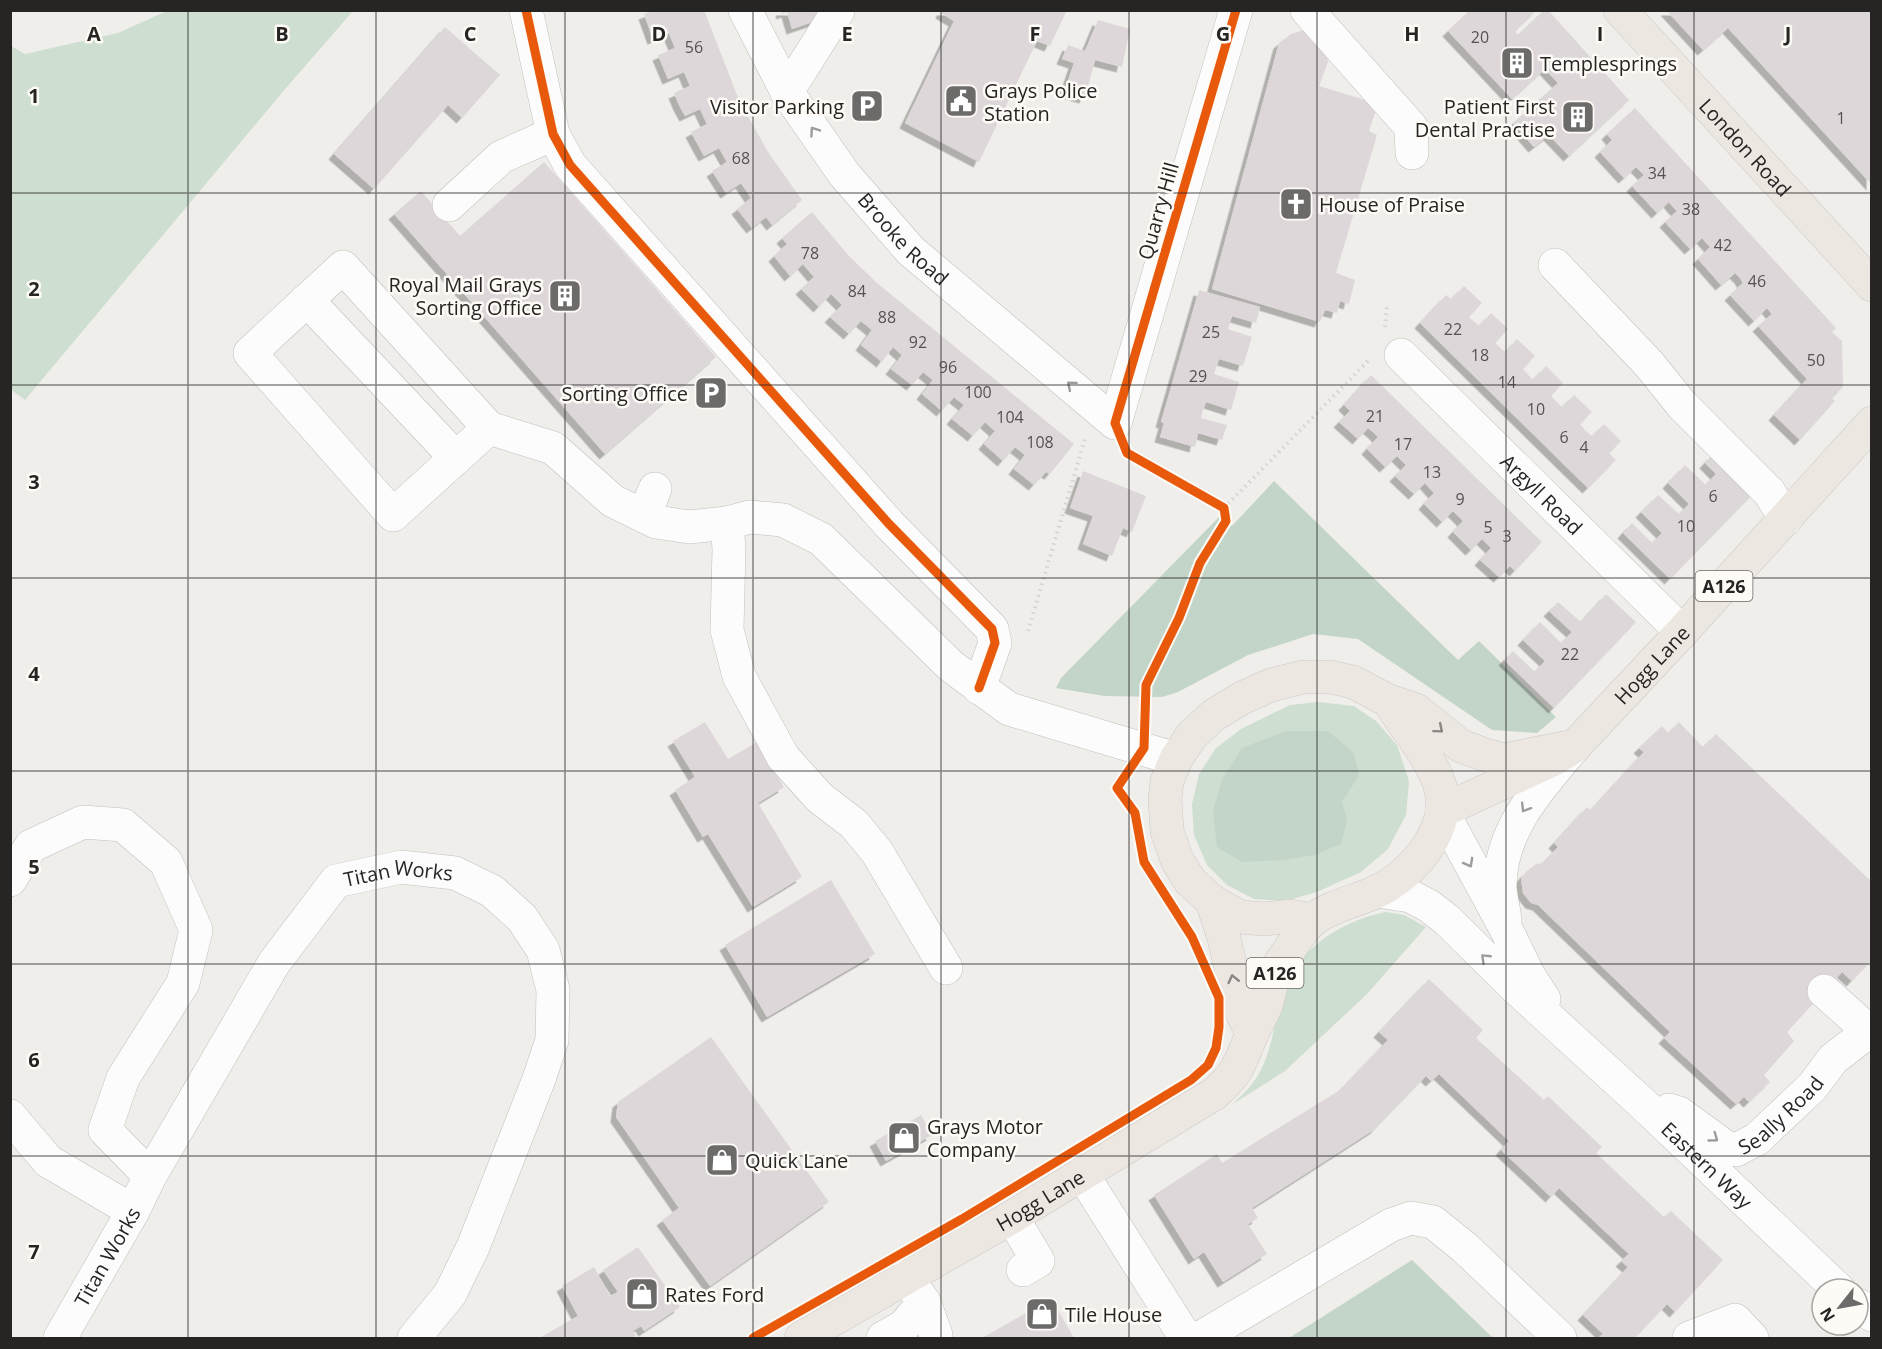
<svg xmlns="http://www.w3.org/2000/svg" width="1882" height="1349" font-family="'Open Sans',sans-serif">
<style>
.green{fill:#ceded1}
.forest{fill:#c3d5c8}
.building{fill:#ded7da;filter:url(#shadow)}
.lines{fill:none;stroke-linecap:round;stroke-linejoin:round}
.minor-casing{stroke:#c0bfbc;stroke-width:34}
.major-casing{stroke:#cac9c8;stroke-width:34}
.path{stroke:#d3d3d2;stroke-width:4;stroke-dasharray:1.5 4.5;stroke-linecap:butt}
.minor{stroke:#fdfcfc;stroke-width:33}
.major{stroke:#ede7e2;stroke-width:33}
.cycleway-casing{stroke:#fefbf7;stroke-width:13}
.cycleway{stroke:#e8590c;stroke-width:9}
.oneway{stroke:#9d9b9b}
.oneway2{stroke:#8a8683}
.grid{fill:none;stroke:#272524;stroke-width:1.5;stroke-opacity:0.55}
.labels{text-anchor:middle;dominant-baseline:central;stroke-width:5;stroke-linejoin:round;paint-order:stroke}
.number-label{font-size:16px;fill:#555252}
.shield{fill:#fefbf7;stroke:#686563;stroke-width:1.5}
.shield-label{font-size:18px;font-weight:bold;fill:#272524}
.poi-label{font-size:20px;fill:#272524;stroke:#fefbf7;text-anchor:start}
.street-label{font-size:20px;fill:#272524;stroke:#fefbf7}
.grid-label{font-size:20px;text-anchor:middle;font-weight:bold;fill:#272524;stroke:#fefbf7;stroke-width:5;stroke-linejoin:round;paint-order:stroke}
</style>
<defs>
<filter id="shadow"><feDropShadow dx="-5.5" dy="5.5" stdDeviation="0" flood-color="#0004"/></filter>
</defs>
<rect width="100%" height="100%" fill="#f0eeeb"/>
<g class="green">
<path d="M169 10 353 11 286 88 25 400 10 389 11 46 25 54 118 33Z"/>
<path d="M1318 702 1354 706 1376 721 1397 745 1409 781 1406 815 1388 849 1361 872 1317 892 1285 901 1254 899 1227 885 1207 865 1194 835 1192 804 1199 774 1216 748 1241 729 1290 705Z"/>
<path d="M1386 912 1404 915 1426 927 1367 994 1285 1071 1233 1104C1239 1097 1247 1091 1252 1084 1267 1065 1272 1039 1277 1016 1279 1010 1279 1003 1280 998 1295 951 1339 921 1386 912Z"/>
</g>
<g class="forest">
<path d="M1274 481 1458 660 1479 641 1556 717 1537 733 1492 730 1358 639 1313 634 1248 655 1178 692 1162 697 1104 696 1056 688 1061 678 1221 515 1232 526Z"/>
<path d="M1286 731H1328L1354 753 1359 776 1342 801 1347 821 1341 844 1314 855 1284 860 1242 862 1217 847 1213 811 1222 780 1242 748Z"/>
<path d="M1412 1260 1493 1338H1289Z"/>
</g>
<g class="building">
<path d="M655 10H704L739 100 768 152 802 200 772 225 766 217 752 228 737 209 751 198 741 183 726 193 712 171 727 162 719 148 704 156 691 132 707 124 700 109 685 116 679 105 674 93 690 86 684 72 668 79 658 55 675 48 669 33 653 39 644 14Z"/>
<path d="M781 10H822L824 18 792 29 787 12 782 14Z"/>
<path d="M942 10H1067L1050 46 1037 41 979 162 905 123 954 21 941 13Z"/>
<path d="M1470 10H1537L1515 31 1518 35 1544 10H1548L1629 100 1569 156 1549 135 1534 147 1513 123 1558 83 1545 69 1512 99 1448 31Z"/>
<path d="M1666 10H1872V185L1728 28 1703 50Z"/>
<path d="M1098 20 1130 29 1122 67 1095 60 1085 98 1064 92 1074 63 1062 59 1068 45 1085 51Z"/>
<path d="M445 27 500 75 462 118 448 105 374 189 334 154Z"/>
<path d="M1304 30 1325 48 1328 62 1319 86 1378 104 1369 131 1377 135 1336 273 1355 280 1349 304 1340 301 1337 313 1325 310 1320 322 1212 289 1279 43 1291 34Z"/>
<path d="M1635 108 1836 328 1832 332 1842 341 1843 387 1832 398 1835 401 1800 440 1774 415 1807 379 1758 326 1772 314 1767 308 1754 321 1730 295 1743 283 1740 278 1735 273 1721 285 1698 259 1710 247 1702 238 1690 249 1665 222 1677 211 1673 207 1669 202 1657 213 1632 186 1644 175 1636 167 1624 178 1600 152 1612 140 1607 134Z"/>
<path d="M544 162 716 357 605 454 394 214 421 191 460 236Z"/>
<path d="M812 212 849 256 877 283 1074 444 1050 474 1046 472 1034 485 1014 469 1025 455 1015 447 1003 461 984 444 995 431 985 422 973 436 952 419 964 405 954 397 942 411 922 394 933 380 923 372 912 385 891 369 902 355 893 347 882 362 861 345 872 330 861 321 849 334 830 317 842 305 831 294 819 307 801 289 814 277 803 264 790 276 774 256 787 244 782 238Z"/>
<path d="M1464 286 1482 303 1469 317 1479 326 1491 313 1508 329 1495 343 1505 352 1517 339 1535 356 1523 369 1533 380 1546 366 1563 383 1551 396 1562 407 1574 395 1592 412 1580 424 1585 430 1592 436 1604 424 1621 441 1609 453 1616 460 1588 488 1420 323 1446 295 1451 299Z"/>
<path d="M1199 290 1260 307 1256 323 1232 316 1228 329 1252 337 1243 366 1219 359 1214 374 1239 382 1231 410 1206 402 1203 410 1201 418 1227 425 1222 440 1198 433 1195 447 1160 437 1164 423 1161 422Z"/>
<path d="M1371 375 1542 542 1515 571 1510 566 1499 577 1480 560 1491 548 1482 539 1471 550 1453 532 1463 521 1453 511 1442 522 1424 504 1434 493 1425 483 1414 494 1395 476 1406 465 1397 456 1385 467 1367 449 1378 437 1373 432 1368 428 1358 439 1339 422 1350 411 1344 405Z"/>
<path d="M1713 454 1754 493 1670 579 1623 533 1632 523 1652 543 1662 533 1641 512 1658 495 1679 514 1689 504 1668 483 1685 465 1706 485 1716 474 1705 463Z"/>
<path d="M1083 471 1146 496 1132 532 1123 528 1112 556 1083 544 1093 516 1070 508Z"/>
<path d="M1606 594 1636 622 1554 708 1504 660 1513 651 1535 672 1545 661 1523 640 1540 622 1561 643 1572 632 1549 611 1558 602 1581 622Z"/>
<path d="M705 722 728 759 757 742 784 787 758 803 802 877 753 907 708 834 703 837 675 790 695 777 673 741Z"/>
<path d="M1679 722 1703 747 1716 734 1872 882V960L1852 981 1842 972 1787 1032 1794 1041 1764 1075 1770 1082 1749 1102 1744 1097 1736 1104 1664 1038 1670 1032 1538 905 1531 903 1523 893 1521 878 1527 871 1536 864 1543 863 1558 847 1554 843 1587 807 1591 810 1644 752 1639 748 1662 726 1668 733Z"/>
<path d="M831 880 875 954 767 1017 725 945Z"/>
<path d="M1429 979 1483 1030 1476 1038 1544 1100 1548 1096 1602 1147 1596 1153 1664 1217 1671 1211 1723 1260 1675 1312 1667 1304 1635 1338H1598L1603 1334 1583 1315 1628 1267 1621 1261 1629 1254 1559 1188 1551 1197 1501 1150 1509 1141 1439 1074 1431 1081 1426 1076 1375 1129 1252 1208 1258 1218 1248 1224 1267 1254 1223 1282 1204 1252 1194 1259 1154 1195 1217 1154 1222 1163 1340 1090 1388 1040 1379 1032Z"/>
<path d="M711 1037 829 1202 710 1286 662 1220 679 1208 616 1117 618 1102Z"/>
<path d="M921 1115 932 1135 886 1161 875 1141Z"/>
<path d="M638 1247 680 1307 644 1331 641 1326 633 1331 636 1336 631 1338H539L578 1316 562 1286 594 1267 610 1296 618 1292 603 1270Z"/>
<path d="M1051 1298 1074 1338H982L1012 1321Z"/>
</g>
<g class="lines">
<defs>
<g id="minor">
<path d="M526 10 553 134 570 165 889 524 992 629 995 643 979 688"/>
<path id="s1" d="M745 10 787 92 844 174 911 251 1115 423 1236 10"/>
<path d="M1307 10 1411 127 1412 153"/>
<path d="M787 92 838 11"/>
<path d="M449 205 501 157 553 134"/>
<path d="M1555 265 1649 364 1682 405 1769 492 1786 519"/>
<path d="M307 300 456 458"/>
<path id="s2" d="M1401 355 1682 632"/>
<path d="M489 428 393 515 250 353 343 267 489 428 553 448 613 501 656 522 689 527 727 523 750 517 783 520 821 539 951 666 1009 709 1176 759"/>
<path d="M644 516 655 489"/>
<path d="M727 523 729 549 727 630 739 676 783 757 820 798 854 824 877 852 946 968"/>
<path d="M1442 811 1507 931 1529 976 1544 999"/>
<path d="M10 880 31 846 83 822 123 825 166 862 196 930 183 983 123 1078 105 1130 150 1176"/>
<path id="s3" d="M1378 891 1410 896 1429 906 1447 920 1516 988 1644 1105 1838 1289"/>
<path d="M1505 920C1504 910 1501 899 1500 888 1499 831 1539 788 1573 748"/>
<path d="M1824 991 1872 1034"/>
<path id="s4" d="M1669 1110 1679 1113 1727 1148 1736 1150 1757 1139 1813 1086 1833 1059 1872 1029"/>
<path d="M10 1116 48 1161 133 1211"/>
<path d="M1082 1174 1184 1335 1196 1338"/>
<path d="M1012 1217 1038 1261 1023 1270"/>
<path d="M906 1277 924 1302 936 1335"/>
<path d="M1858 1305 1872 1315"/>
<path id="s5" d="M60 1338 133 1211 150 1176 274 963 336 881 401 867 455 873 492 891 522 918 543 950 553 990 552 1040 539 1079 473 1247 450 1294 414 1338"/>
<path d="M883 1338 904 1326 924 1302"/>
<path d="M1200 1338 1391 1225 1411 1218 1433 1222 1464 1247 1560 1338"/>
<path d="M1689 1338 1735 1320 1752 1338"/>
</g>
<g id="major">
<path id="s6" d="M1620 10 1872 285"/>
<path id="s7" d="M1442 811 1554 759 1575 746 1682 632 1872 423"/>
<path d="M1212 901 1224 938 1240 1008 1252 1034"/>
<path d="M1313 920 1290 916 1264 919 1240 917 1212 901 1190 881 1177 860 1167 831 1165 799 1167 781 1176 759 1192 735 1214 715 1242 698 1271 685 1303 677H1331L1353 682 1389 701 1416 710 1461 746 1483 754 1503 760 1575 746"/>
<path id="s8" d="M801 1338 1012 1217 1214 1094C1240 1071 1239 1064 1252 1034 1256 1024 1263 1015 1266 1005 1270 994 1271 981 1276 970 1280 962 1286 955 1291 947 1297 939 1305 925 1314 919 1331 906 1356 901 1376 892 1413 875 1455 826 1439 783 1428 753 1405 728 1389 701"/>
</g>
</defs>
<use href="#minor" class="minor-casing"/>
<use href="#major" class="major-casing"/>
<g class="path">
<path d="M1385 327 1387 306"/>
<path d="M1224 508 1370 359"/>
<path d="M1028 631 1085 439"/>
</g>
<use href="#minor" class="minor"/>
<use href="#major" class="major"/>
<defs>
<g id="cycleway">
<path d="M526 10 553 134 570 165 889 524 992 629 995 643 979 688"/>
<path d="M753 1338 962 1219 1191 1080 1208 1065 1216 1048 1219 1027V998L1192 937 1144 862 1135 813 1117 788 1144 748 1146 685 1179 618 1200 563 1226 521 1224 508 1127 453 1115 423 1236 10"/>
</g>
</defs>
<use href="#cycleway" class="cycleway-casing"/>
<use href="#cycleway" class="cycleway"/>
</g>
<defs><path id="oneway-chevron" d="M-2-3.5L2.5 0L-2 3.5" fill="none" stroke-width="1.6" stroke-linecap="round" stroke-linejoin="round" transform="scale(1.5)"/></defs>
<g class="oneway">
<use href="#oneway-chevron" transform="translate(814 131) rotate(-125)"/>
<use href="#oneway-chevron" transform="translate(1071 385) rotate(-140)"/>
<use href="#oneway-chevron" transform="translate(1525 808) rotate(122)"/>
<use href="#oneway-chevron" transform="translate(1469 863) rotate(61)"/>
<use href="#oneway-chevron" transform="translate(1485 958) rotate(-136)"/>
<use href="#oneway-chevron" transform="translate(1714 1138) rotate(36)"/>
</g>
<g class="oneway2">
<use href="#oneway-chevron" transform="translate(1439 729) rotate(40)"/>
<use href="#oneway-chevron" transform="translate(1233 979) rotate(-103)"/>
</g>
<path class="grid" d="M188 10V1338M376 10V1338M565 10V1338M753 10V1338M941 10V1338M1129 10V1338M1317 10V1338M1506 10V1338M1694 10V1338M10 193H1872M10 385H1872M10 578H1872M10 771H1872M10 964H1872M10 1156H1872"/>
<defs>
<symbol id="building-square" viewBox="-11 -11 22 22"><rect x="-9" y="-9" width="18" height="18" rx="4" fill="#6d6b6a" stroke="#fefbf7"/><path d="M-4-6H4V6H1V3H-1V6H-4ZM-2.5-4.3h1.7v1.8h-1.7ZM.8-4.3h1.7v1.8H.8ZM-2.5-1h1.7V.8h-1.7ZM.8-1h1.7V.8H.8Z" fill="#fff"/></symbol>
<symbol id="civic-square" viewBox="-11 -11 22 22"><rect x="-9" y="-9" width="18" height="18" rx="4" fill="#6d6b6a" stroke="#fefbf7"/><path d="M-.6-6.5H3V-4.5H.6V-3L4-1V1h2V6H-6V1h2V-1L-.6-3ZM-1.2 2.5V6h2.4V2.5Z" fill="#fff"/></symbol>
<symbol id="parking-square" viewBox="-11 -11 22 22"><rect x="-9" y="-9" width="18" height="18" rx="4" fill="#6d6b6a" stroke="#fefbf7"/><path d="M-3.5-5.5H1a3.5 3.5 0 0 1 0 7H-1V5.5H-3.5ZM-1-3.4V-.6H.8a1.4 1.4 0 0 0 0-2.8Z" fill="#fff"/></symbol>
<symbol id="church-square" viewBox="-11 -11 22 22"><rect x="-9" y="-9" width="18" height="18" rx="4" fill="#6d6b6a" stroke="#fefbf7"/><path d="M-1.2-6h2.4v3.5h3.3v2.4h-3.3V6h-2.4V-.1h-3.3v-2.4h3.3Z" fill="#fff"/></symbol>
<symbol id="shop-square" viewBox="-11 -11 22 22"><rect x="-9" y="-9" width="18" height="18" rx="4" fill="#6d6b6a" stroke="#fefbf7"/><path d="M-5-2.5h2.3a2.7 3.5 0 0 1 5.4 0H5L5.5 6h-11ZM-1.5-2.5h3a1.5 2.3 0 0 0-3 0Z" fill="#fff"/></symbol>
</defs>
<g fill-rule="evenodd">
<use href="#building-square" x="1498" y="44" width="38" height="38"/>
<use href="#civic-square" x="942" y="82" width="38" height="38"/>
<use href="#parking-square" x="848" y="87" width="38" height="38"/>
<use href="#building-square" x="1559" y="98" width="38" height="38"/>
<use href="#church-square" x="1277" y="185" width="38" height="38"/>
<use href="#building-square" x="546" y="277" width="38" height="38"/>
<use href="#parking-square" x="692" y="374" width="38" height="38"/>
<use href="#shop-square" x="885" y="1119" width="38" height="38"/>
<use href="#shop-square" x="703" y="1141" width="38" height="38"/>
<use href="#shop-square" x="623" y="1275" width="38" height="38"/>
<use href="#shop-square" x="1023" y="1295" width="38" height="38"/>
</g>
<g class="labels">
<g class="number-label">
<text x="1480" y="37">20</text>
<text x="694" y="47">56</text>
<text x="1841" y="118">1</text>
<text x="741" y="158">68</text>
<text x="1657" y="173">34</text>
<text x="1691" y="209">38</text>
<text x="1723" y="245">42</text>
<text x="810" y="253">78</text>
<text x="1757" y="281">46</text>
<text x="857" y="291">84</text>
<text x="887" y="317">88</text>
<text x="1453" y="329">22</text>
<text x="1211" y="332">25</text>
<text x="918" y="342">92</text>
<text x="1480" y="355">18</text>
<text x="1816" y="360">50</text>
<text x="948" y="367">96</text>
<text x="1198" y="376">29</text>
<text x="1507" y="382">14</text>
<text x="978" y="392">100</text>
<text x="1536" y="409">10</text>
<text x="1375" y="416">21</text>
<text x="1010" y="417">104</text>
<text x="1564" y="437">6</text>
<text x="1040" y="442">108</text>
<text x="1403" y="444">17</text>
<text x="1584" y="447">4</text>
<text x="1432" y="472">13</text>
<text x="1713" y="496">6</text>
<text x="1460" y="499">9</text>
<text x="1686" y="526">10</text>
<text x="1488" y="527">5</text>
<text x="1507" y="536">3</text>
<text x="1570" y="654">22</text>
</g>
<g class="shield">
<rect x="1695.5" y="571" width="57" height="30" rx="4.5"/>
<rect x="1246.5" y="958" width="57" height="30" rx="4.5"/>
</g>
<g class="shield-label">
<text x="1724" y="586">A126</text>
<text x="1275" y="973">A126</text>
</g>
<g class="poi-label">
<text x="1540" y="63">Templesprings</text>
<text x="984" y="90">Grays Police<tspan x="984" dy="23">Station</tspan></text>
<text x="844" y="106" text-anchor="end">Visitor Parking</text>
<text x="1555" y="106" text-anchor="end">Patient First<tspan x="1555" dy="23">Dental Practise</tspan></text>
<text x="1319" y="204">House of Praise</text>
<text x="542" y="284" text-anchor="end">Royal Mail Grays<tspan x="542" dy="23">Sorting Office</tspan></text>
<text x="688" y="393" text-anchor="end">Sorting Office</text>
<text x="927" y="1126">Grays Motor<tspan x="927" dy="23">Company</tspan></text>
<text x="745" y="1160">Quick Lane</text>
<text x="665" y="1294">Rates Ford</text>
<text x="1065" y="1314">Tile House</text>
</g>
<g class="street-label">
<text stroke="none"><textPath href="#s6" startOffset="186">London Road</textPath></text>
<text transform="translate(1158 211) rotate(-74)">Quarry Hill</text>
<text stroke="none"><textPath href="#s1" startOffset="280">Brooke Road</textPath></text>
<text stroke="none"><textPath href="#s2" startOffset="198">Argyll Road</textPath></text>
<text stroke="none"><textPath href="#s7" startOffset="260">Hogg Lane</textPath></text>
<text stroke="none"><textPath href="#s5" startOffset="598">Titan Works</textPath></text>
<text stroke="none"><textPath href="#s4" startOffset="136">Seally Road</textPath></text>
<text stroke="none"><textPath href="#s3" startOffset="434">Eastern Way</textPath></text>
<text stroke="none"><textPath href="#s8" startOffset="276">Hogg Lane</textPath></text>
<text stroke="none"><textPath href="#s5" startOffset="94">Titan Works</textPath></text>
</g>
</g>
<g class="grid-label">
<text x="94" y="41">A</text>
<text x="282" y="41">B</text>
<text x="470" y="41">C</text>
<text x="659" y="41">D</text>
<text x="847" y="41">E</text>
<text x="1035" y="41">F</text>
<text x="1223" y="41">G</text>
<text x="1412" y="41">H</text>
<text x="1600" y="41">I</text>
<text x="1788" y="41">J</text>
<text x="34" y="103">1</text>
<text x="34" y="296">2</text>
<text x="34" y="489">3</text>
<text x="34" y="681">4</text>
<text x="34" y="874">5</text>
<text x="34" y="1067">6</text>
<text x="34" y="1259">7</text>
</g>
<rect width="1882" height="1349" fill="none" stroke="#272524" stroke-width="24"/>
<g transform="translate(1840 1307) rotate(239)"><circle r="28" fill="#fefbf7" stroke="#a8a5a3" stroke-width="1.5"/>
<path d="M0-4.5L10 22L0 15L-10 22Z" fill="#6d6b6a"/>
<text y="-9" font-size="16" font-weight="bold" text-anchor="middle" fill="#272524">N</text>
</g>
</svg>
